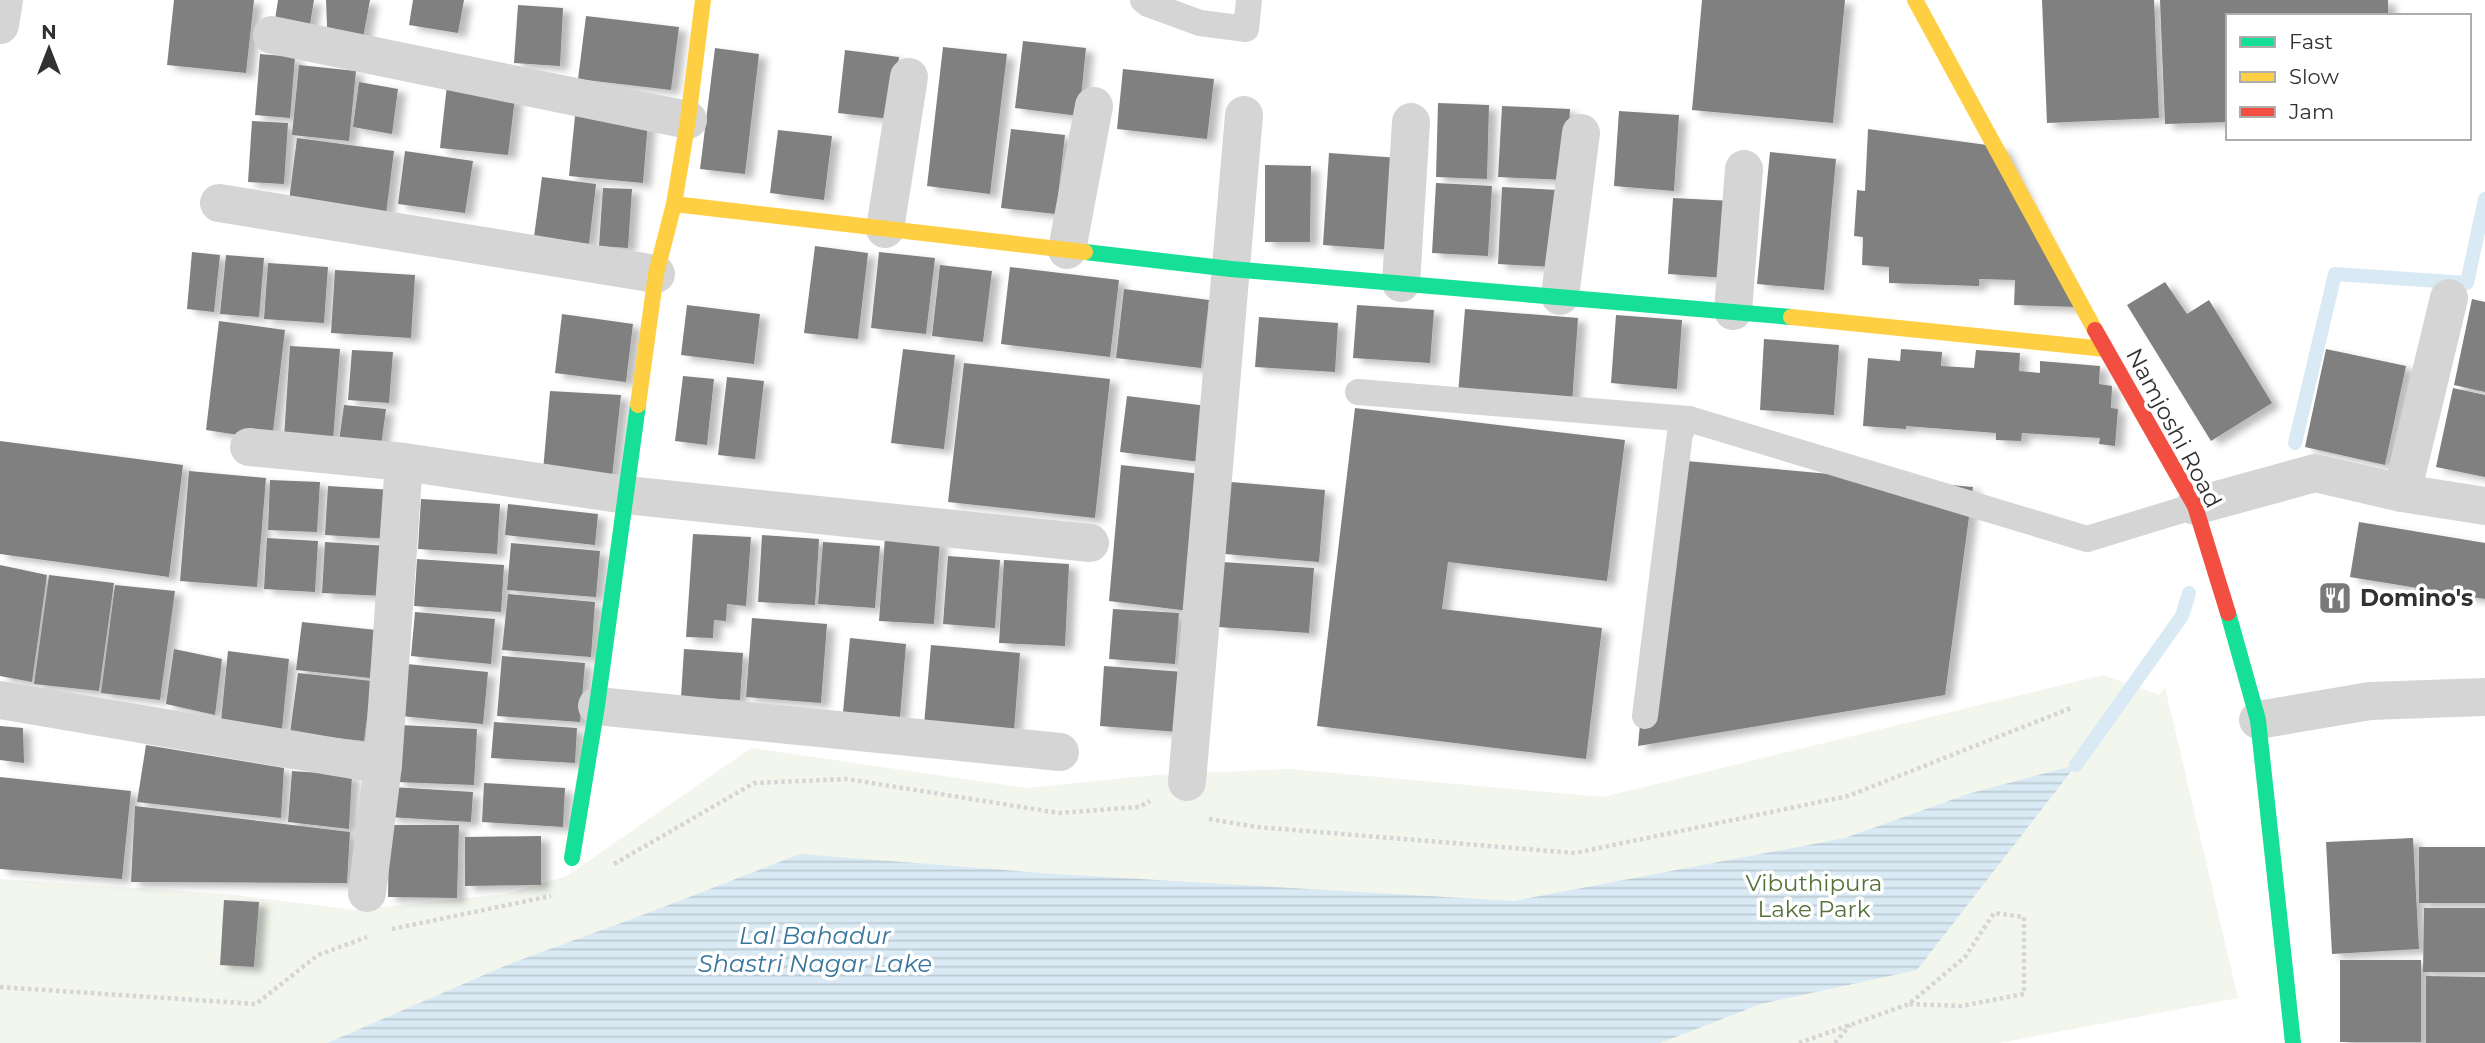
<svg xmlns="http://www.w3.org/2000/svg" width="2485" height="1043" font-family="Montserrat,sans-serif">
<style>
.green{fill:#f2f6ed}
.water{fill:url(#water-rules)}
.lines{fill:none;stroke-linecap:round;stroke-linejoin:round}
.stream{stroke:#d9eaf4;stroke-width:14}
.building{fill:#808080;filter:url(#shadow)}
.path{stroke:#d5d5d5;stroke-width:4.5;stroke-dasharray:3.5 3.5;stroke-linecap:butt}
.lane{stroke:#d5d5d5;stroke-width:26}
.street{stroke:#d5d5d5;stroke-width:38}
.fast{stroke:#16e098;stroke-width:16}
.slow{stroke:#ffcf43;stroke-width:16}
.jam{stroke:#f24e42;stroke-width:16}
.labels{text-anchor:middle;dominant-baseline:central;stroke-width:7;stroke-linejoin:round;paint-order:stroke}
.street-label{font-size:23px;fill:#313131;stroke:#fff}
.poi-label{font-size:23px;font-weight:bold;fill:#313131;stroke:#fff;text-anchor:start}
.park-label{font-size:23px;fill:#547239;stroke:#fff}
.water-label{font-size:24px;font-style:italic;fill:#36759c;stroke:#fff}
</style>
<defs>
<pattern id="water-rules" width="6" height="5" patternUnits="userSpaceOnUse" patternTransform="scale(1.75)"><rect width="6" height="5" fill="#d9eaf4"/><path d="M0 2.5h6" fill="none" stroke="#bbc9d2"/></pattern>
<filter id="shadow"><feDropShadow dx="8" dy="4.5" stdDeviation="3.5" flood-color="#0004"/></filter>
</defs>
<rect width="100%" height="100%" fill="#fff"/>
<path class="green" d="M2103 675 2159 695 2165 687 2238 998 1999 1043H0V879L227 894 354 910 506 894 567 876 751 748 1027 788 1155 775 1289 769 1603 797Z"/>
<path class="water" d="M2076 765 1917 970 1761 1004 1660 1043H327L512 963 648 913 800 854 1055 874 1514 901 1845 838 1968 794Z"/>
<g class="lines">
<g class="stream">
<path d="M2295 443 2335 274 2467 283 2485 199"/>
<path d="M2076 765 2182 616 2189 593"/>
</g>
</g>
<g class="building">
<path d="M174 0H254L246 73 167 65Z"/>
<path d="M278 0H314L309 31 274 26Z"/>
<path d="M326 0H370L363 38 327 27Z"/>
<path d="M413 0H464L458 33 409 25Z"/>
<path d="M1702 0H1845L1833 123 1692 110Z"/>
<path d="M2042 0H2154L2159 118 2047 123Z"/>
<path d="M2160 0H2388V13H2384V16H2228V122L2165 124Z"/>
<path d="M518 5 563 8 560 66 514 63Z"/>
<path d="M586 16 679 27 671 90 578 79Z"/>
<path d="M1023 41 1086 48 1079 116 1015 108Z"/>
<path d="M943 47 1007 54 990 194 927 186Z"/>
<path d="M715 48 759 54 745 174 700 169Z"/>
<path d="M845 50 899 57 891 119 838 113Z"/>
<path d="M260 54 295 57 290 118 255 115Z"/>
<path d="M299 65 356 71 349 141 292 135Z"/>
<path d="M1123 69 1214 79 1207 139 1117 129Z"/>
<path d="M359 82 398 89 392 134 353 127Z"/>
<path d="M447 85 515 98 508 155 440 148Z"/>
<path d="M1438 103 1489 105 1487 179 1436 177Z"/>
<path d="M1502 106 1570 109 1566 180 1498 177Z"/>
<path d="M1619 111 1679 115 1674 191 1614 186Z"/>
<path d="M575 116 648 121 643 183 569 176Z"/>
<path d="M252 121 288 123 284 184 248 182Z"/>
<path d="M1011 129 1065 135 1056 214 1001 208Z"/>
<path d="M1868 129 2002 147 2077 307 2014 305 2015 280 1979 279V286L1889 283V267L1862 265 1863 237 1854 236 1857 190 1865 191Z"/>
<path d="M778 130 832 136 824 200 770 193Z"/>
<path d="M297 138 394 151 386 214 289 201Z"/>
<path d="M405 151 473 161 465 213 398 204Z"/>
<path d="M1770 152 1836 159 1824 290 1757 284Z"/>
<path d="M1329 153 1399 158 1393 250 1323 245Z"/>
<path d="M1265 165 1311 166 1310 242H1265Z"/>
<path d="M542 177 596 184 589 244 534 237Z"/>
<path d="M1436 183 1492 186 1488 256 1432 253Z"/>
<path d="M1502 187 1558 190 1554 267 1498 264Z"/>
<path d="M603 188 632 189 628 248 599 246Z"/>
<path d="M1673 198 1733 201 1728 278 1668 274Z"/>
<path d="M815 246 868 253 858 339 804 333Z"/>
<path d="M192 252 220 255 214 312 187 309Z"/>
<path d="M879 252 935 258 926 334 871 328Z"/>
<path d="M226 255 264 258 259 317 220 314Z"/>
<path d="M268 263 328 267 324 323 264 319Z"/>
<path d="M940 265 992 271 983 342 932 336Z"/>
<path d="M1010 267 1119 280 1110 357 1001 344Z"/>
<path d="M335 270 415 275 411 338 331 333Z"/>
<path d="M2165 282 2187 314 2209 300 2272 403 2211 441 2127 305Z"/>
<path d="M1124 289 1209 300 1201 368 1116 358Z"/>
<path d="M2472 299 2485 302V392L2454 385Z"/>
<path d="M687 305 760 314 754 364 681 355Z"/>
<path d="M1357 305 1434 310 1430 363 1353 358Z"/>
<path d="M1465 309 1578 318 1572 403 1458 394Z"/>
<path d="M562 314 633 324 626 382 555 373Z"/>
<path d="M1616 315 1682 320 1677 389 1611 383Z"/>
<path d="M1259 317 1338 323 1335 372 1255 367Z"/>
<path d="M219 321 285 330 272 440 206 430Z"/>
<path d="M1764 339 1839 345 1834 415 1760 410Z"/>
<path d="M290 346 340 349 333 440 284 437Z"/>
<path d="M903 349 955 355 944 449 891 443Z"/>
<path d="M1901 349 1942 352 1941 366 1974 368 1976 350 2020 353 2019 371 2040 373V361L2100 366 2099 384 2112 386 2111 408 2118 409 2115 446 2099 444 2100 438 2022 433 2021 441 1996 440V433L1906 426V429L1863 426 1868 358 1900 361Z"/>
<path d="M2326 349 2406 366 2385 465 2305 447Z"/>
<path d="M352 350 393 352 389 403 348 400Z"/>
<path d="M964 363 1110 379 1095 518 948 502Z"/>
<path d="M683 376 714 379 707 445 675 441Z"/>
<path d="M727 377 764 381 755 459 718 455Z"/>
<path d="M2453 388 2485 395V477L2436 467Z"/>
<path d="M550 391 621 395 612 477 543 471Z"/>
<path d="M1127 396 1207 406 1200 462 1120 452Z"/>
<path d="M344 405 386 409 381 446 339 441Z"/>
<path d="M1355 408 1625 440 1607 581 1448 562 1442 609 1602 628 1586 759 1317 726Z"/>
<path d="M0 441 183 465 169 577 0 554Z"/>
<path d="M1664 459 1973 487 1945 695 1638 746Z"/>
<path d="M1121 465 1201 474 1189 611 1109 601Z"/>
<path d="M189 471 266 478 257 587 180 581Z"/>
<path d="M270 480 320 482 317 532 268 530Z"/>
<path d="M1231 482 1325 490 1319 562 1225 554Z"/>
<path d="M328 486 393 490 390 539 325 535Z"/>
<path d="M421 499 500 504 497 554 418 549Z"/>
<path d="M508 504 598 514 595 545 505 535Z"/>
<path d="M2359 522 2485 543V599L2350 577Z"/>
<path d="M693 534 751 537 746 606 727 604 726 621 714 620 713 638 686 637Z"/>
<path d="M762 535 819 539 815 605 758 602Z"/>
<path d="M885 537 940 540 934 624 879 621Z"/>
<path d="M267 538 318 541 315 592 264 589Z"/>
<path d="M325 542 388 546 385 596 322 593Z"/>
<path d="M823 542 880 546 875 608 818 604Z"/>
<path d="M511 543 600 551 596 597 507 590Z"/>
<path d="M948 556 1000 560 995 628 943 624Z"/>
<path d="M417 559 504 565 501 612 414 606Z"/>
<path d="M1004 560 1069 564 1065 646 999 643Z"/>
<path d="M1222 562 1314 568 1309 633 1218 627Z"/>
<path d="M0 565 47 575 32 682 0 676Z"/>
<path d="M49 575 114 583 99 691 34 684Z"/>
<path d="M115 585 175 591 160 700 101 693Z"/>
<path d="M508 594 595 602 591 657 502 650Z"/>
<path d="M1113 609 1179 613 1175 664 1109 659Z"/>
<path d="M415 612 495 619 491 664 411 656Z"/>
<path d="M752 618 827 624 821 703 746 697Z"/>
<path d="M302 622 376 630 370 678 296 670Z"/>
<path d="M850 638 906 644 900 717 843 712Z"/>
<path d="M931 645 1020 653 1014 731 924 725Z"/>
<path d="M174 649 222 659 215 715 166 704Z"/>
<path d="M684 649 743 653 740 700 681 697Z"/>
<path d="M228 651 289 659 282 729 221 721Z"/>
<path d="M502 656 585 663 580 722 497 716Z"/>
<path d="M407 664 488 672 483 724 401 716Z"/>
<path d="M1104 666 1184 672 1179 732 1100 726Z"/>
<path d="M298 673 372 681 364 741 290 733Z"/>
<path d="M494 722 577 728 575 763 491 758Z"/>
<path d="M400 725 477 729 474 785 397 782Z"/>
<path d="M0 726 23 728 24 763 0 760Z"/>
<path d="M146 745 284 768 281 818 137 802Z"/>
<path d="M292 771 352 775 349 829 288 822Z"/>
<path d="M0 777 131 791 122 879 0 869Z"/>
<path d="M484 783 565 788 563 827 482 822Z"/>
<path d="M392 787 473 792 471 822 389 817Z"/>
<path d="M135 806 350 832 347 883 131 882Z"/>
<path d="M389 825H459L457 898 388 897Z"/>
<path d="M541 836V885L465 886V837Z"/>
<path d="M2413 838 2419 949 2332 954 2326 842Z"/>
<rect x="2419" y="847" width="66" height="56"/>
<path d="M224 900 259 902 254 967 220 965Z"/>
<path d="M2424 908H2485V972H2423Z"/>
<rect x="2340" y="960" width="81" height="82"/>
<path d="M2426 976 2485 977V1043H2426Z"/>
</g>
<g class="lines">
<g class="path">
<path d="M1209 819 1257 827 1575 853 1848 796 2071 708"/>
<path d="M614 864 754 783 847 779 1059 813 1139 807 1150 801"/>
<path d="M392 929 551 896"/>
<path d="M0 987 256 1004 318 955 367 937"/>
<path d="M1799 1043 1909 1004 1965 957 1994 913 2024 917V994L1961 1006 1909 1004"/>
<path d="M1835 1043 1850 1025"/>
</g>
<g class="lane">
<path d="M1143 0 1148 4 1200 23 1246 29 1249 0"/>
<path d="M1358 392 1689 419"/>
<path d="M1645 716 1680 433 1689 419 2087 539 2195 506"/>
</g>
<g class="street">
<path d="M0 25 4 0"/>
<path d="M272 35 688 120"/>
<path d="M219 203 656 274"/>
<path d="M885 229 909 77"/>
<path d="M1067 250 1094 106"/>
<path d="M1401 283 1411 122"/>
<path d="M1560 296 1581 133"/>
<path d="M1733 311 1744 169"/>
<path d="M249 447 404 462 626 495 1090 543"/>
<path d="M2402 493 2449 298"/>
<path d="M2195 506 2315 473 2402 493 2485 506"/>
<path d="M0 700 383 765 404 462"/>
<path d="M597 706 1060 752"/>
<path d="M2258 720 2370 701 2485 697"/>
<path d="M1187 782 1244 115"/>
<path d="M367 893 383 765"/>
</g>
<g class="fast">
<path d="M1085 252 1231 269 1791 317"/>
<path d="M2228 613 2258 720 2293 1043"/>
<path d="M572 858 597 706 638 405"/>
</g>
<g class="slow">
<path d="M1915 0 2095 330"/>
<path d="M674 204 1085 252"/>
<path d="M1791 317 2105 349"/>
<path d="M638 405 656 274 674 204 688 120 703 0"/>
</g>
<path class="jam" d="M2095 330 2195 506 2228 613"/>
</g>
<defs>
<symbol id="restaurant-square" viewBox="-11 -11 22 22"><rect x="-9" y="-9" width="18" height="18" rx="4" fill="#797979" stroke="#fff"/><path d="M-5-6h1v4h1v-4h1v4h1v-4h1v5L-1.5 .5V6h-2V.5L-5-1ZM5-6V6H3V1.5H1.5Q1.5-4 5-6Z" fill="#fff"/></symbol>
</defs>
<g fill-rule="evenodd">
<use href="#restaurant-square" x="2316" y="579" width="38" height="38"/>
</g>
<g class="labels">
<g class="street-label">
<text transform="translate(2174 428) rotate(62)">Namjoshi Road</text>
</g>
<g class="poi-label">
<text x="2360" y="598">Domino's</text>
</g>
<g class="park-label">
<text x="1814" y="883">Vibuthipura<tspan x="1814" dy="26">Lake Park</tspan></text>
</g>
<g class="water-label">
<text x="815" y="935">Lal Bahadur<tspan x="815" dy="28">Shastri Nagar Lake</tspan></text>
</g>
</g>
<rect x="2226" y="14" width="245" height="126" fill="#ffffff" stroke="#adadad" stroke-width="2"/>
<rect x="2240" y="37" width="35" height="10" fill="#16e098" stroke="#adadad" stroke-width="2"/>
<text x="2289" y="49" font-size="21" fill="#313131">Fast</text>
<rect x="2240" y="72" width="35" height="10" fill="#ffcf43" stroke="#adadad" stroke-width="2"/>
<text x="2289" y="84" font-size="21" fill="#313131">Slow</text>
<rect x="2240" y="107" width="35" height="10" fill="#f24e42" stroke="#adadad" stroke-width="2"/>
<text x="2289" y="119" font-size="21" fill="#313131">Jam</text>
<g transform="translate(49 49)" stroke="#ffffff" stroke-width="5" paint-order="stroke">
<path d="M0-5L12 26L0 18L-12 26Z" fill="#313131"/>
<text y="-10" font-size="19" font-weight="bold" text-anchor="middle" fill="#313131">N</text>
</g>
</svg>
